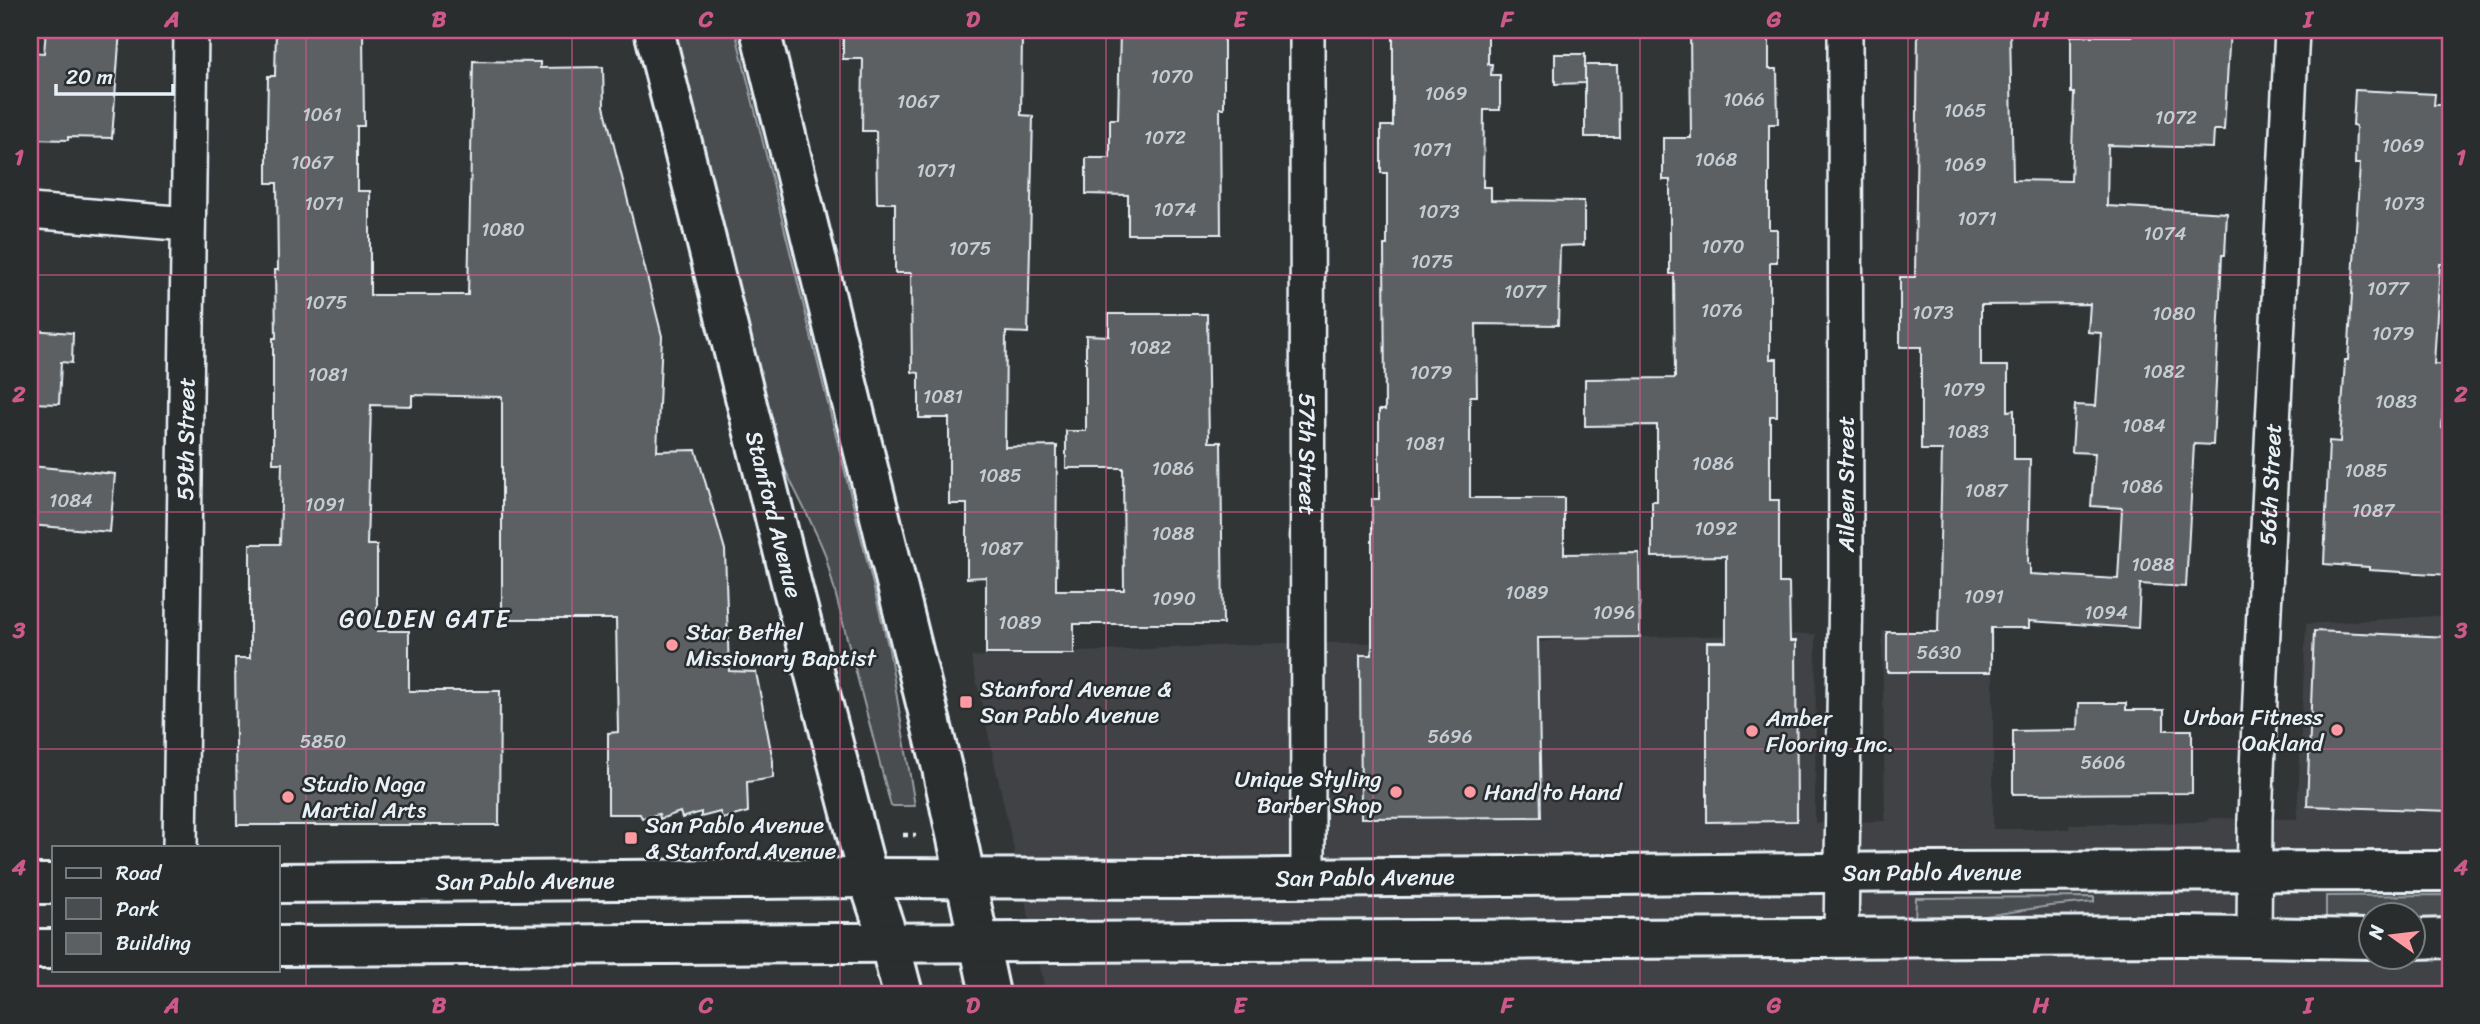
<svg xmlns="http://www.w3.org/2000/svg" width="2480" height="1024" font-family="Sriracha,sans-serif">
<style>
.built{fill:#3f4244;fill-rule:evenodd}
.green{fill:#494d4f;stroke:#989fa4;stroke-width:2}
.building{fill:#5c6063;stroke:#e8f1f8;stroke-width:2;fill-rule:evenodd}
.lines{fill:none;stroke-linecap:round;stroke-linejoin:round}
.street-casing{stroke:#e8f1f8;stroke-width:38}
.secondary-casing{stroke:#e8f1f8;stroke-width:44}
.primary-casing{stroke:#e8f1f8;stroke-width:44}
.path{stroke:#e8f1f8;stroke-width:4.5;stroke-dasharray:5 5;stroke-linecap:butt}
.street{stroke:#2a2d2e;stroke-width:33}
.secondary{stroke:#2a2d2e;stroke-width:38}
.primary{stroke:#2a2d2e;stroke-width:38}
.grid{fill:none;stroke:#cd598a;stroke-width:2;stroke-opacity:0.55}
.poi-dot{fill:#ff9aa2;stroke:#2a2d2e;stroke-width:2.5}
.labels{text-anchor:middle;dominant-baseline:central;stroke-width:5;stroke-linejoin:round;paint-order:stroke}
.number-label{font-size:19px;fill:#c5cdd3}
.street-label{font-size:23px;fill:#e8f1f8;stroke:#2a2d2e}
.poi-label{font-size:23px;fill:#e8f1f8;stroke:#2a2d2e;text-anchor:start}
.neighbourhood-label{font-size:24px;letter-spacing:2px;fill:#e8f1f8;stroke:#2a2d2e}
.neatline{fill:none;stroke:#cd598a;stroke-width:2.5}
.grid-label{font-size:23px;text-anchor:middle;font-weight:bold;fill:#cd598a}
</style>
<rect width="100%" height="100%" fill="#323536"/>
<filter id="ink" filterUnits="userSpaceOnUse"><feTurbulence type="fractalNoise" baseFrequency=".0143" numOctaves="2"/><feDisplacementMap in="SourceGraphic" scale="14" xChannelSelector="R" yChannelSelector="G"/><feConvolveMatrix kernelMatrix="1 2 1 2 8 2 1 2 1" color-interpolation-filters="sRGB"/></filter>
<g filter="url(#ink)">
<path class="built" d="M2450 615V994H1046L971 657 1282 643 1538 642 1578 638 1816 634 1815 823 1885 821 1882 631H1993V829H2069L2070 824 2206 822 2210 818 2297 819 2306 624ZM2372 916H2414V958H2372Z"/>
<g class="green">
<path d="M670 30H735L889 649 915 806H891L825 554C809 514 787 478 771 438Z"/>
<path d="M2444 895V919H2414V916H2372L2371 919 2326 920V896Z"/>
<path d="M2094 897V902L2050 906 1959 920 1915 921 1916 898Z"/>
</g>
<g class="building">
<path d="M46 30H120L112 138 68 137V140L30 139V52L44 53Z"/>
<path d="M276 30H363L364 126H357V191H370V295H468L473 61 540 62V68L603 67 604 106 662 336 657 451 696 450 725 550 729 671 756 672 773 761V778L747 782 748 812 722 819 720 812 701 817V812L682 818 680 812 660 819 659 814 642 818 640 814H608V733L618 732 616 619H502V397L412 395V406L371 405 367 545H377V631H409V691H500L499 825H237L235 658H250V544H280L282 463H273V338H276L275 270H278L277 183H267V134L268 76H275Z"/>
<path d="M843 30H940V36L1022 37 1021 115 1033 116 1028 333 1006 332 1005 447 1057 446 1056 590H1124L1123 468H1066V431H1086V335L1109 336V314H1207L1209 442H1221L1223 624H1074V654H986V577L967 578V504H949V418H919V373L912 372 911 273H895V203H877L876 131H862L863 59H843Z"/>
<path d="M1120 30H1224V108H1220L1221 234H1128V195L1086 194V158H1110V119H1118Z"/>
<path d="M1393 30H1488V64H1492L1491 75H1500V110H1484L1483 187H1491V200L1584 201V245L1560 246 1558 325 1476 324 1477 396H1470V498H1564V554L1639 553 1640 637 1538 638 1541 817 1361 818 1360 655H1372V499H1379V410H1385L1384 245H1387V173H1381V126H1393Z"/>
<path d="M1690 30H1769V69H1777L1778 124H1769V229H1777V262H1770V359H1777V416H1770V500H1779V583H1789L1790 641H1796L1797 821 1707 822V642H1726V556L1652 557V501H1657V425L1585 426V379L1675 378 1674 274H1670V180H1663V138H1691Z"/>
<path d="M1918 30H2010L2013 180 2071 181 2074 93H2071V36H2133L2134 30H2230L2224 130H2214L2213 148 2108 145 2107 206 2227 213 2225 255H2222L2213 445 2194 444 2186 587 2140 584 2138 628 2029 621V628H1991V672H1887V632H1938L1942 450H1921V347H1900V277H1915ZM2090 304 2088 332 2101 333 2096 406 2075 405 2072 452 2095 453 2091 506 2122 508 2118 579 2030 574V564H2028L2030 459H2014V410L2008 411V366H1981V305Z"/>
<path d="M1555 54H1585V83L1555 84Z"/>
<path d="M1585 65H1618L1619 137H1585Z"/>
<path d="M2355 90 2435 94 2434 105H2448L2447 124H2450V264H2440L2434 364 2445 365 2442 428H2450V575L2369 570V567L2324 564 2329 441 2340 442 2345 360H2348L2360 164H2355L2356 126 2353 125Z"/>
<path d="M30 330 73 333 72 363 61 362 59 404 30 403Z"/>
<path d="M30 466 115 474 110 532 30 525Z"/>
<path d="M2314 631 2450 637V811L2307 806Z"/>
<path d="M2079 703H2126V710H2164V730H2192V793L2013 794V731L2078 730Z"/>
</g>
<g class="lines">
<defs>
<g id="street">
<path id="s1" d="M1307 30 1308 878"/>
<path d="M30 211 188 224"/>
<path id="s2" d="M180 847 191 30"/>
<path id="s3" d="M2254 937 2255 819 2261 673 2292 30"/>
<path d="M1841 938 1846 574 1845 30"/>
</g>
<g id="secondary">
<path id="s4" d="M654 30 792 586 868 878 890 944 903 994"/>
<path d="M760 30 942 768 990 994"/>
</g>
<g id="primary">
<path id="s5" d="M278 883 868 878 1192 879 1927 872 2450 871"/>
<path d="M30 884H54"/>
<path d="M2414 939 2450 938"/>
<path d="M278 946 2182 936 2372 939"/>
<path d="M30 949H54"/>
</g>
</defs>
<use href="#street" class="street-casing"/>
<use href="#secondary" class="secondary-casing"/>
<use href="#primary" class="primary-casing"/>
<path class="path" d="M903 835H916"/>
<use href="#street" class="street"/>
<use href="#secondary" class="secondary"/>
<use href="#primary" class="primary"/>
</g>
</g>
<path class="grid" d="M306 30V994M572 30V994M840 30V994M1106 30V994M1373 30V994M1640 30V994M1908 30V994M2174 30V994M30 275H2450M30 512H2450M30 749H2450"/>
<g class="poi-dot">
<circle cx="672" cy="645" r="7"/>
<rect x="959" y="695" width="14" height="14" rx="3.5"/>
<circle cx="2337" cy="730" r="7"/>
<circle cx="1752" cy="731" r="7"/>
<circle cx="1396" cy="792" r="7"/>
<circle cx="1470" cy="792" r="7"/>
<circle cx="288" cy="797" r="7"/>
<rect x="624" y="831" width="14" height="14" rx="3.5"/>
</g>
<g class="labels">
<g class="number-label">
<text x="1172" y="76">1070</text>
<text x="1446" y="93">1069</text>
<text x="1744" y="99">1066</text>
<text x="918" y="101">1067</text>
<text x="1965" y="110">1065</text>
<text x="322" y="114">1061</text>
<text x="2176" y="117">1072</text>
<text x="1165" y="137">1072</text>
<text x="2403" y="145">1069</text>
<text x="1432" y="149">1071</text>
<text x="1716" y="159">1068</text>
<text x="312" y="162">1067</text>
<text x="1965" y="164">1069</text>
<text x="936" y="170">1071</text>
<text x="324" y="203">1071</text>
<text x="2404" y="203">1073</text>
<text x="1175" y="209">1074</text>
<text x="1439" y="211">1073</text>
<text x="1977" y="218">1071</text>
<text x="503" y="229">1080</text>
<text x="2165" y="233">1074</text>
<text x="1723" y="246">1070</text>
<text x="970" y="248">1075</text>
<text x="1432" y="261">1075</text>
<text x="2388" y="288">1077</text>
<text x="1525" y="291">1077</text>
<text x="326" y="302">1075</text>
<text x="1722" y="310">1076</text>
<text x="1933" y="312">1073</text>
<text x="2174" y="313">1080</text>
<text x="2393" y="333">1079</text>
<text x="1150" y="347">1082</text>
<text x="2164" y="371">1082</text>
<text x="1431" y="372">1079</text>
<text x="328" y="374">1081</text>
<text x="1964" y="389">1079</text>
<text x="943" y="396">1081</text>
<text x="2396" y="401">1083</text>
<text x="2144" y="425">1084</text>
<text x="1968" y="431">1083</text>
<text x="1425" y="443">1081</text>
<text x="1713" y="463">1086</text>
<text x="1173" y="468">1086</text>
<text x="2366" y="470">1085</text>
<text x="1000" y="475">1085</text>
<text x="2142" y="486">1086</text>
<text x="1986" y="490">1087</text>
<text x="71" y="500">1084</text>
<text x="325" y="504">1091</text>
<text x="2373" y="510">1087</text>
<text x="1716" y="528">1092</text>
<text x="1173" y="533">1088</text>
<text x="1001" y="548">1087</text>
<text x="2153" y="564">1088</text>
<text x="1527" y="592">1089</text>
<text x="1984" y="596">1091</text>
<text x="1174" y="598">1090</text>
<text x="1614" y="612">1096</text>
<text x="2106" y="612">1094</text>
<text x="1020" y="622">1089</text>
<text x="1939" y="652">5630</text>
<text x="1450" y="736">5696</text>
<text x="323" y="741">5850</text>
<text x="2103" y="762">5606</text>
</g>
<g class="street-label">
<text stroke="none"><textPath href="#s2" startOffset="408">59th Street</textPath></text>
<text stroke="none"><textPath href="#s1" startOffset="424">57th Street</textPath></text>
<text stroke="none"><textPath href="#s3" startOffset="453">56th Street</textPath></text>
<text transform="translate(1846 484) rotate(-90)">Aileen Street</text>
<text stroke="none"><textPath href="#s4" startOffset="499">Stanford Avenue</textPath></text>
<text stroke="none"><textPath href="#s5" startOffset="1654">San Pablo Avenue</textPath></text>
<text stroke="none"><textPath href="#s5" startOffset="1087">San Pablo Avenue</textPath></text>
<text stroke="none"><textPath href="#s5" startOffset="247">San Pablo Avenue</textPath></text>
</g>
<g class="poi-label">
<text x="686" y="632">Star Bethel<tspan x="686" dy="26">Missionary Baptist</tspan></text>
<text x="980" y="689">Stanford Avenue &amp;<tspan x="980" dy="26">San Pablo Avenue</tspan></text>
<text x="2323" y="717" text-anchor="end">Urban Fitness<tspan x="2323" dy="26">Oakland</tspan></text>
<text x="1766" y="718">Amber<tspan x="1766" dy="26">Flooring Inc.</tspan></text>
<text x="1382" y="779" text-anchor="end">Unique Styling<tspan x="1382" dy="26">Barber Shop</tspan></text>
<text x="302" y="784">Studio Naga<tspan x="302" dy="26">Martial Arts</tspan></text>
<text x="1484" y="792">Hand to Hand</text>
<text x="645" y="825">San Pablo Avenue<tspan x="645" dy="26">&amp; Stanford Avenue</tspan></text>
</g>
<g class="neighbourhood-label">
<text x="425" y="619">GOLDEN GATE</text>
</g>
</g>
<rect width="2480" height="1024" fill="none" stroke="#2a2d2e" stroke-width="77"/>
<rect x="52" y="846" width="228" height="126" fill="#2a2d2e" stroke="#767b7f" stroke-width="2"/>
<rect x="66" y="868" width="35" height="10" fill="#2a2d2e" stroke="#767b7f" stroke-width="2"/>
<text x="116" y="880" font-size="21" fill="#e8f1f8">Road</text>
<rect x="66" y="898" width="35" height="21" fill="#494d4f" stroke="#767b7f" stroke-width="2"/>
<text x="116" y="916" font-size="21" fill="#e8f1f8">Park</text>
<rect x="66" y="933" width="35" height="21" fill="#5c6063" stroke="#767b7f" stroke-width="2"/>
<text x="116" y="950" font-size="21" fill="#e8f1f8">Building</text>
<g transform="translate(2392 936) rotate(284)"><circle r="33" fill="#2a2d2e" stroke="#767b7f" stroke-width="2"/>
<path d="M0-5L12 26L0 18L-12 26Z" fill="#ff9aa2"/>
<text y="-10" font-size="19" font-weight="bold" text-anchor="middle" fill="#e8f1f8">N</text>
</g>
<path d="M56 84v10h117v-10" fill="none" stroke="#e8f1f8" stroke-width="3.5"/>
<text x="66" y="84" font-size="21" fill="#e8f1f8" stroke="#2a2d2e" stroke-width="5" paint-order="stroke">20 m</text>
<rect x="38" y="38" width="2404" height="948" class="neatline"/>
<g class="grid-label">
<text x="172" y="27">A</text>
<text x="439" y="27">B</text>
<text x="706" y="27">C</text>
<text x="973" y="27">D</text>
<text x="1240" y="27">E</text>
<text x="1507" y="27">F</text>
<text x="1774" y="27">G</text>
<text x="2041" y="27">H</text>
<text x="2308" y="27">I</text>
<text x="19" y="165">1</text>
<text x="2461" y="165">1</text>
<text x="19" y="402">2</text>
<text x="2461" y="402">2</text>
<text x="19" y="638">3</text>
<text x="2461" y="638">3</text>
<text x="19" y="875">4</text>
<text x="2461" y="875">4</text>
<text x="172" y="1013">A</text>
<text x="439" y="1013">B</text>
<text x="706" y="1013">C</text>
<text x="973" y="1013">D</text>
<text x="1240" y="1013">E</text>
<text x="1507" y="1013">F</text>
<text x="1774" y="1013">G</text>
<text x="2041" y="1013">H</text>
<text x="2308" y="1013">I</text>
</g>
</svg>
